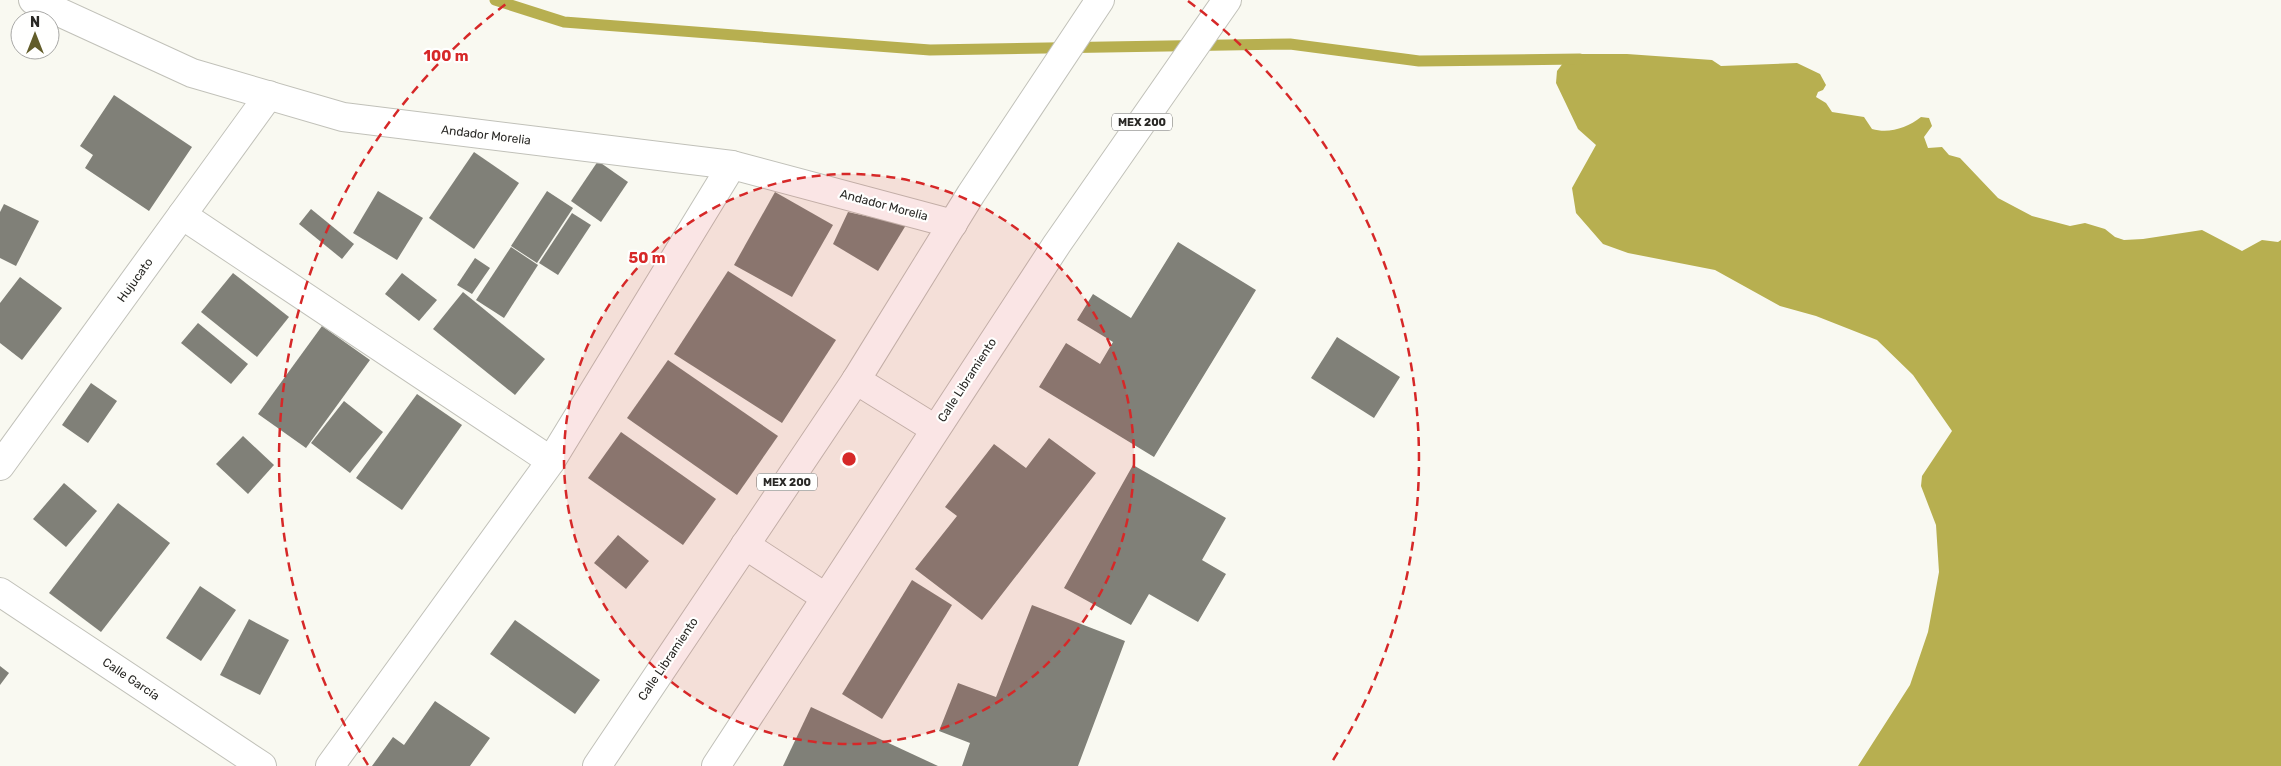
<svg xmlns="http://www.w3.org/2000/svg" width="2281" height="766" font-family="Rubik,sans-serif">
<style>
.water{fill:#b7af50}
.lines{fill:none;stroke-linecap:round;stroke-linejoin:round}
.stream{stroke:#b7af50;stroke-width:11}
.building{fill:#808078}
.minor-casing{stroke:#c1c1b9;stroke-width:30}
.highway-casing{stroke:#c1c1b9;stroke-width:30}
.minor{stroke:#fff;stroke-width:28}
.highway{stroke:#fff;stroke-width:28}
.ring{fill:none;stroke:#d62828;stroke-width:2.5;stroke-dasharray:9 6}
.labels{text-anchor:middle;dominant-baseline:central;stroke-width:4.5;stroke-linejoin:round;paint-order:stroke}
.shield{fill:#fffffe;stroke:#696866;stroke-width:1}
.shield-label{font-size:11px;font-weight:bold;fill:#292825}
.street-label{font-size:12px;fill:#292825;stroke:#fffffe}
.centre{fill:#d62828;stroke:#fffffe;stroke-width:2.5}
.ring-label{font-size:15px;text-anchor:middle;font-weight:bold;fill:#d62828;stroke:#fffffe;stroke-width:4.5;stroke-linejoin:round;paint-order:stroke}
</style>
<rect width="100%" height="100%" fill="#f9f9f1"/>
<path class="water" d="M1570 54H1627L1712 60 1721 66 1797 63 1820 74 1826 85 1823 90 1818 92 1816 97 1826 103 1832 112 1864 117 1872 129C1889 134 1907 128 1921 117L1929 118 1932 126 1924 137 1928 148 1942 147 1949 155 1960 158 1998 198 2032 216 2070 226 2085 223 2105 229 2115 237 2124 240 2143 239 2202 230 2242 251 2262 240 2278 242 2281 240V766H1858L1910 685 1928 632 1939 572 1936 525 1921 486 1922 476 1952 431 1913 375 1877 340 1816 316 1780 306 1715 270 1628 253 1603 244 1576 213 1572 188 1596 145 1578 129 1556 83 1557 71Z"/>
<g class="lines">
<path class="stream" d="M495 0 564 22 930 50 1290 44 1419 61 1580 59"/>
</g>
<g class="building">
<path d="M114 95 192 147 149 211 85 168 93 155 80 146Z"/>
<path d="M474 152 519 183 474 249 429 218Z"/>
<path d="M598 161 628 182 601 222 571 201Z"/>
<path d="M378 191 423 218 397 260 353 233Z"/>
<path d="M547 191 573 208 537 263 511 246Z"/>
<path d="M775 192 833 225 792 297 734 265Z"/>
<path d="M4 204 39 221 16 266 0 258V212Z"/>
<path d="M311 209 354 244 342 259 299 224Z"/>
<path d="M848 212 906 225 878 271 833 244Z"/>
<path d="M572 213 591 225 558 275 539 263Z"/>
<path d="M1178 242 1256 290 1154 457 1039 387 1066 343 1100 364 1113 342 1077 320 1093 294 1131 318Z"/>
<path d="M511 247 538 265 504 318 476 300Z"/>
<path d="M475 258 490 268 472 294 457 285Z"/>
<path d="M728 271 836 340 782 423 674 354Z"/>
<path d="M233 273 289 317 257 357 201 312Z"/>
<path d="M402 273 437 300 419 321 385 294Z"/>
<path d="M20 277 62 308 22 360 0 343V303Z"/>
<path d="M463 292 545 359 515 395 433 329Z"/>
<path d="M198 323 248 364 231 384 181 343Z"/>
<path d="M322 326 370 360 306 448 258 414Z"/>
<path d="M1337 337 1400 377 1374 418 1311 378Z"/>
<path d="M668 360 778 436 737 495 627 418Z"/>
<path d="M91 383 117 401 88 443 62 425Z"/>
<path d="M417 394 462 425 402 510 356 478Z"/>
<path d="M344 401 383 432 350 473 311 443Z"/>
<path d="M621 432 716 499 683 545 588 478Z"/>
<path d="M243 436 274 465 248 494 216 464Z"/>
<path d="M1049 438 1096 473 982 620 915 569 957 516 945 507 994 444 1026 468Z"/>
<path d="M1133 465 1226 518 1202 560 1226 574 1198 622 1149 594 1131 625 1064 588Z"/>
<path d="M64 483 97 511 66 547 33 519Z"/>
<path d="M118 503 170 543 101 632 49 593Z"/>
<path d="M618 535 649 561 626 589 594 563Z"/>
<path d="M912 580 952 605 882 719 842 694Z"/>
<path d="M200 586 236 610 201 661 166 638Z"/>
<path d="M1032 605 1125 641 1078 766H962L970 743 939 731 958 683 996 697Z"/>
<path d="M249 619 289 640 260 695 220 675Z"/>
<path d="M515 620 600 680 575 714 490 654Z"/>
<path d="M0 666 9 673 0 685Z"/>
<path d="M435 701 490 738 470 766H372L393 737 404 745Z"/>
<path d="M811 707 938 766H783Z"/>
</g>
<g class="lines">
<defs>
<g id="minor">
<path d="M33 0 192 73 343 117 732 165 953 224"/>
<path d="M182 215 551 461"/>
<path d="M0 466 269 95"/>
<path d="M0 592 262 766"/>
<path d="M330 766 551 461 732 165"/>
</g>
<g id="highway">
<path d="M856 380 935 429"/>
<path d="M745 545 825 597"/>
<path d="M597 766 856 380 971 194 1100 0"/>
<path d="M716 766 1057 244 1227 0"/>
</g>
</defs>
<use href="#minor" class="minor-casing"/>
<use href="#highway" class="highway-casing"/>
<use href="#minor" class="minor"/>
<use href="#highway" class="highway"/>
</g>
<circle cx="849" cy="459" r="285" fill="#d62828" fill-opacity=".12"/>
<g class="ring">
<circle cx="849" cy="459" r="285"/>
<path d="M368 765A570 570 0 0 1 510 1M1188 1A570 570 0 0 1 1330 765"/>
</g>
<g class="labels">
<g class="shield">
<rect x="1112" y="113.5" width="60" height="17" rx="4"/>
<rect x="757" y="473.5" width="60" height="17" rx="4"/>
</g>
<g class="shield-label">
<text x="1142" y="122">MEX 200</text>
<text x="787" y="482">MEX 200</text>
</g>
<g class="street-label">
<text transform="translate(486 135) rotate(7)">Andador Morelia</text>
<text transform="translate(884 205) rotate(15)">Andador Morelia</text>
<text transform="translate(135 280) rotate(-54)">Hujucato</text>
<text transform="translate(967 380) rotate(-57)">Calle Libramiento</text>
<text transform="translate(668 659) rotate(-56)">Calle Libramiento</text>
<text transform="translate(131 679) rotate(34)">Calle García</text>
</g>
</g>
<circle cx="849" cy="459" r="8" class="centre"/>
<g class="ring-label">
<text x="446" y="61">100 m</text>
<text x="647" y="263">50 m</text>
</g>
<g transform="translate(35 35)"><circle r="24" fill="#fffffe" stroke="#a9a9a7"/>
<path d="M0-4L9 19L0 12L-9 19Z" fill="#625d2a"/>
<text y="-8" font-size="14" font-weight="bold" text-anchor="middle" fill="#292825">N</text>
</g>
</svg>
